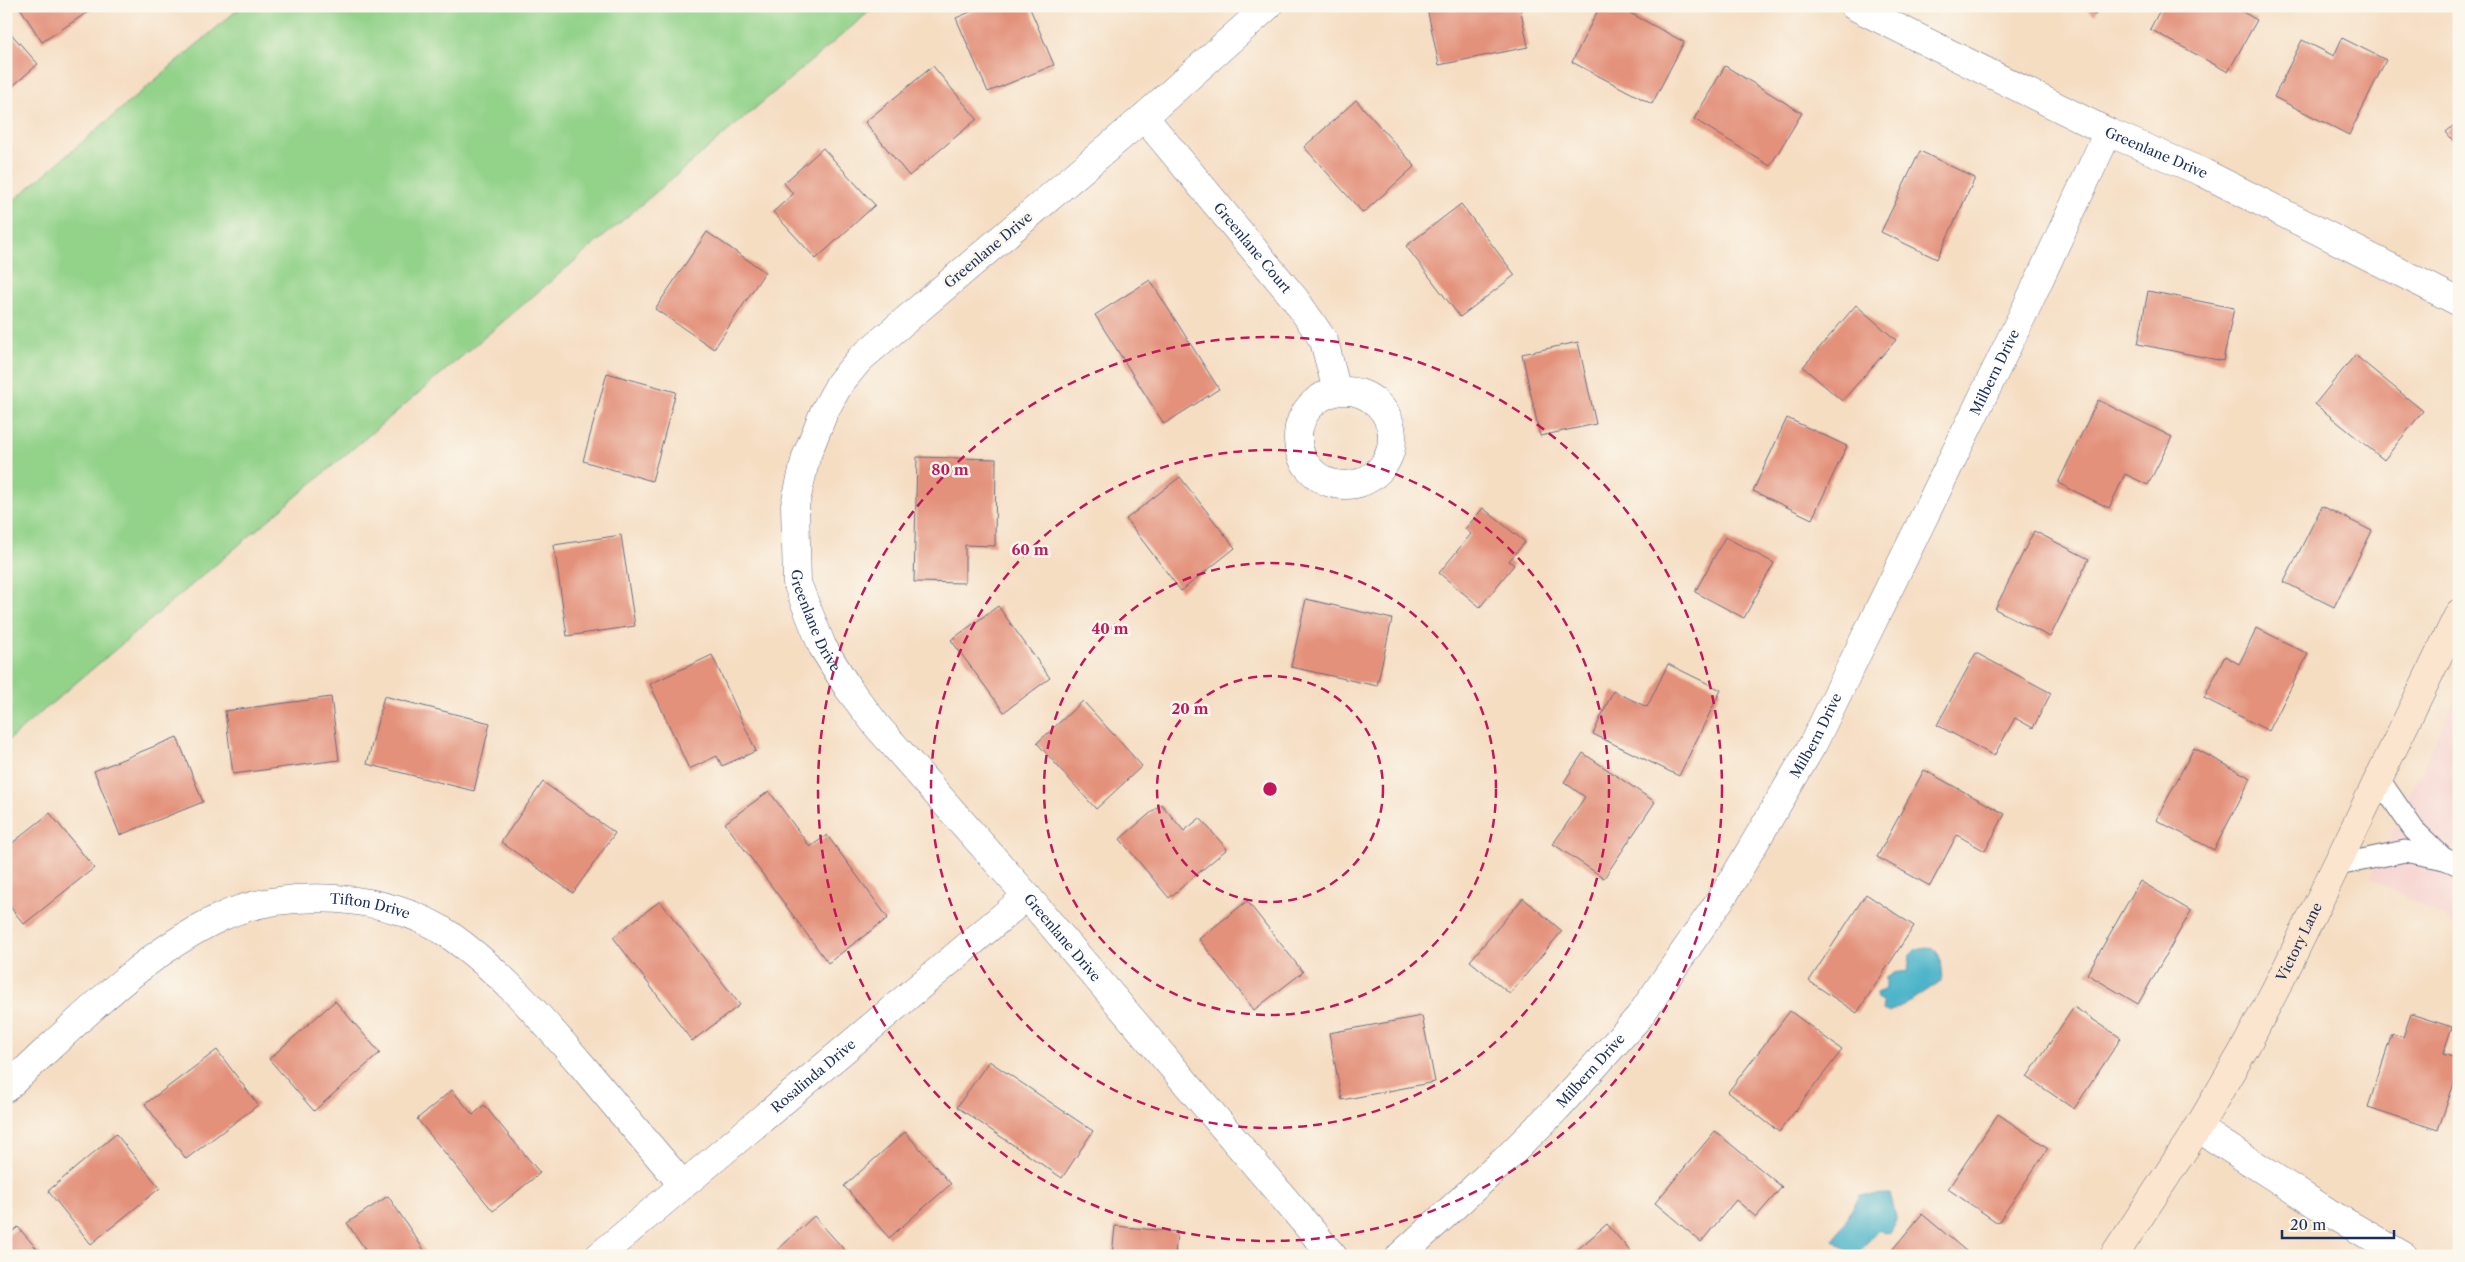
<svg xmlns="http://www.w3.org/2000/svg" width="2465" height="1262" font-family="'Libre Caslon Text',serif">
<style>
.built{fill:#f7d0cd}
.green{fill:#92d289;stroke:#568074}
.water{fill:#4bb4c9;stroke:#337294}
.building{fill:#e3917a}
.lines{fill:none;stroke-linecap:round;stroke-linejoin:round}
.lane-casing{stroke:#676c81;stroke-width:23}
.street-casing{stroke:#676c81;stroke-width:29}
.secondary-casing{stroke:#676c81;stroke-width:29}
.lane{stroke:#fff;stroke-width:21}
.street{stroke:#fff;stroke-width:28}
.secondary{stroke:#fce5cf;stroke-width:28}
.ring{fill:none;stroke:#c2185b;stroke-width:2.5;stroke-dasharray:9 6}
.labels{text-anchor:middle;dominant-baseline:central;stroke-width:5;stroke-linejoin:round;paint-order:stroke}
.street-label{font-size:14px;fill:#1b2f5e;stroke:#fbf7ec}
.centre{fill:#c2185b;stroke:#fbf7ec;stroke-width:2.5}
.ring-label{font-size:15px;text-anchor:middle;font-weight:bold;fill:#c2185b;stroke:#fbf7ec;stroke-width:5;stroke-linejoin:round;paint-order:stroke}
</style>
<rect width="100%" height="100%" fill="#fbf7ec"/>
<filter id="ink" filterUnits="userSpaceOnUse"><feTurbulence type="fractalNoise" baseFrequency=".02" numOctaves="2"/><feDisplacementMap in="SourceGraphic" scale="10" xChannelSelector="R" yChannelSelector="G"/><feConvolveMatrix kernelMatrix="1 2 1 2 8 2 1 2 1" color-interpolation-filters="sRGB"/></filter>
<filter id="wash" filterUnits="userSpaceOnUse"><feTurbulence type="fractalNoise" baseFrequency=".0096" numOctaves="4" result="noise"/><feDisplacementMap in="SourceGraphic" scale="20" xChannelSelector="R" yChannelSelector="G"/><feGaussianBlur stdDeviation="1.12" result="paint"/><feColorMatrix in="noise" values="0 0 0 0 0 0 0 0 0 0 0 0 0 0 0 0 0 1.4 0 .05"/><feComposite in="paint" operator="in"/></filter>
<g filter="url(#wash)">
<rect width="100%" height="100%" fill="#f5ddc2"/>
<path class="built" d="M2459 693V926L2370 878Z"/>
<path class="green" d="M242 6H876L6 742V207Z"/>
<g class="water">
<path d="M1926 947 1936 950 1940 958 1942 981C1921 992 1910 1004 1888 1012L1882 1010 1883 1003 1877 999 1876 993 1886 989V977L1893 973 1908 971 1910 955 1916 949Z"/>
<path d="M1890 1194 1897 1221 1890 1232 1884 1233 1879 1230 1854 1256 1834 1240 1860 1195Z"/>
</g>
<g id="blocks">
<g class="building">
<path d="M19 6H97L42 42Z"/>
<path d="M984 6H1029L1054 65 988 92 956 18Z"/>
<path d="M1436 6H1520L1528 47 1439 65 1427 8Z"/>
<path d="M1600 6H1617L1684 42 1652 104 1572 62Z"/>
<path d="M2080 6H2100L2095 15Z"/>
<path d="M2162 6H2232L2257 20 2228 72 2150 29Z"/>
<path d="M6 28 38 64 6 92Z"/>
<path d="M2342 38 2386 60 2349 135 2274 97 2302 40 2334 56Z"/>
<path d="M933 66 977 119 909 176 865 122Z"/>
<path d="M1725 66 1802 113 1770 166 1694 119Z"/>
<path d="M1356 100 1415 166 1363 213 1304 147Z"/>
<path d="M2459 121V148L2446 132Z"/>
<path d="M823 148 875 205 816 259 773 212 793 194 784 183Z"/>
<path d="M1920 151 1975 178 1937 259 1881 232Z"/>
<path d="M1461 204 1515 275 1460 317 1406 246Z"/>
<path d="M707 232 765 272 714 349 655 309Z"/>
<path d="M1150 280 1219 389 1164 424 1095 315Z"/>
<path d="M2148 291 2234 308 2223 361 2138 344Z"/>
<path d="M1856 305 1896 340 1842 401 1803 367Z"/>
<path d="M1578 342 1596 424 1540 436 1522 354Z"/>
<path d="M2355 355 2423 411 2384 460 2315 404Z"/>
<path d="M607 373 676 392 652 481 583 461Z"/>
<path d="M2098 400 2172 437 2148 485 2125 474 2109 508 2058 483Z"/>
<path d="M1787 418 1847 446 1812 519 1753 491Z"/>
<path d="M917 457 996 459 995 546 965 545V583L914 582Z"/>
<path d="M1180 477 1235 548 1181 591 1126 519Z"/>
<path d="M2322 506 2372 531 2334 607 2284 582Z"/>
<path d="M1483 508 1525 542 1509 561 1514 565 1480 607 1439 573 1471 534 1465 529Z"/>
<path d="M2034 531 2089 559 2050 637 1995 609Z"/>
<path d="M621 535 635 626 567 636 554 545Z"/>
<path d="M1725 537 1774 563 1744 618 1695 592Z"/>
<path d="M1306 599 1392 619 1377 686 1291 667Z"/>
<path d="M998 606 1050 678 1004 712 951 640Z"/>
<path d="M2257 628 2308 654 2269 731 2204 698 2225 656 2239 664Z"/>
<path d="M1976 653 2051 693 2033 728 2015 718 1994 756 1937 725Z"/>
<path d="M712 655 756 751 722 766 717 756 689 769 650 684Z"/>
<path d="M1668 664 1721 690 1679 776 1593 734 1613 691 1647 707Z"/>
<path d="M384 696 490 723 474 791 367 764Z"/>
<path d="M331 697 339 760 233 774 225 711Z"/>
<path d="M1083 701 1142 766 1096 809 1037 743Z"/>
<path d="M177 737 203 802 120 835 94 771Z"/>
<path d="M2194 748 2251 778 2214 850 2156 820Z"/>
<path d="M1583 753 1655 802 1604 878 1553 844 1585 797 1564 782Z"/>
<path d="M1924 770 2005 814 1985 851 1957 835 1930 886 1877 857Z"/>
<path d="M543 782 615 833 573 893 501 842Z"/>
<path d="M769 791 810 847 827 835 888 918 828 963 725 823Z"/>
<path d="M1161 804 1184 831 1200 818 1227 849 1169 898 1120 839Z"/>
<path d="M50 813 94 868 24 924 6 902V848Z"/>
<path d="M2140 881 2191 911 2138 1004 2087 974Z"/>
<path d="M1866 894 1914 926 1857 1013 1809 981Z"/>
<path d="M1523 898 1562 931 1510 994 1470 961Z"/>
<path d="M660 901 740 1005 692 1041 613 937Z"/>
<path d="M1247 901 1303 972 1254 1010 1199 939Z"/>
<path d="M335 1001 380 1053 314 1111 269 1059Z"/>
<path d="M2074 1007 2121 1038 2074 1109 2027 1077Z"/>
<path d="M1790 1011 1842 1050 1779 1132 1728 1092Z"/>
<path d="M2411 1014 2452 1027 2443 1054 2459 1059V1069L2438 1130 2368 1107 2392 1034 2403 1037Z"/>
<path d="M1422 1016 1435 1082 1342 1100 1329 1033Z"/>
<path d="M217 1050 258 1105 186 1159 145 1104Z"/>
<path d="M989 1061 1093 1131 1062 1178 957 1107Z"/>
<path d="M452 1090 473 1115 484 1105 540 1173 493 1211 417 1119Z"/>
<path d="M1998 1114 2048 1148 1998 1223 1948 1189Z"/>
<path d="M1715 1131 1782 1187 1756 1217 1736 1200 1701 1242 1655 1203Z"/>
<path d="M905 1132 951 1184 889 1238 844 1186Z"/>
<path d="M116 1134 160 1188 91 1244 48 1191Z"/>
<path d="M388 1196 428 1256H355L365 1249 347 1223Z"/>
<path d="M1922 1214 1972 1256H1887Z"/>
<path d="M814 1216 850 1256H771Z"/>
<path d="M1607 1224 1634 1256H1570Z"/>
<path d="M1115 1226 1177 1232 1175 1256H1112Z"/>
<path d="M18 1227 43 1256H6V1237Z"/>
</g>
</g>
</g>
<g filter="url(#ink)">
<use href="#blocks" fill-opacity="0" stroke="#676c81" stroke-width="1"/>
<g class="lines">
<defs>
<g id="lane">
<path d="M2378 778 2414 830 2444 859"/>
<path d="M2338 865 2405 851 2445 859 2459 865"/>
</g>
<g id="street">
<path id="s1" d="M1268 6 1144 117 860 359 840 383 824 412 806 457 795 505 797 583 822 646 848 688 877 726 1027 896 1333 1256"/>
<path id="s2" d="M1854 6 2108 132 2202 172 2459 302"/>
<path id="s3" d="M1144 117 1295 299 1324 341 1337 391"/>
<circle cx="1345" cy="438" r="47"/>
<path id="s4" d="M6 1088C72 1028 140 955 221 917 285 887 389 893 448 934 501 971 543 1020 585 1069 617 1108 650 1146 682 1184"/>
<path d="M2198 1128 2328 1212 2404 1256"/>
<path id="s5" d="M599 1256 1027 896"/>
<path id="s6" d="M1400 1256 1508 1157 1557 1108 1639 1017 1725 893 1813 744 2026 308 2108 132"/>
</g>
<g id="secondary">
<path id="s7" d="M2114 1256 2198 1128 2246 1046 2286 969 2459 613"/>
</g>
</defs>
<use href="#lane" class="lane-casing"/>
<use href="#street" class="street-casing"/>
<use href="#secondary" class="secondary-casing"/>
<use href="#lane" class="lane"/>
<use href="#street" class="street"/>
<use href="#secondary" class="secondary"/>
</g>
</g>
<g class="ring">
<circle cx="1270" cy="789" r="113"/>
<circle cx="1270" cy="789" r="226"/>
<circle cx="1270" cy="789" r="339"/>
<circle cx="1270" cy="789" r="452"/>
</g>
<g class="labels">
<g class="street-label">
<text stroke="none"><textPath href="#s2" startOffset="336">Greenlane Drive</textPath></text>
<text stroke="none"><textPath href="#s3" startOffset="170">Greenlane Court</textPath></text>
<text transform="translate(988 250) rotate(-40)">Greenlane Drive</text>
<text stroke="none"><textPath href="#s6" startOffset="1076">Milbern Drive</textPath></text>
<text stroke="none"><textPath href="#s1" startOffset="821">Greenlane Drive</textPath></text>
<text stroke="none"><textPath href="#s6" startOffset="671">Milbern Drive</textPath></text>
<text stroke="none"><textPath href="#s4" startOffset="428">Tifton Drive</textPath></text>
<text stroke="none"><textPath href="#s1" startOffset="1226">Greenlane Drive</textPath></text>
<text stroke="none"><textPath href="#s7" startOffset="365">Victory Lane</textPath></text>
<text stroke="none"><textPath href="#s6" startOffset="266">Milbern Drive</textPath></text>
<text stroke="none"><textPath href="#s5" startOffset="280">Rosalinda Drive</textPath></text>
</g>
</g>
<circle cx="1270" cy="789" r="8" class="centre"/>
<g class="ring-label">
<text x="950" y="475">80 m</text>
<text x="1030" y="555">60 m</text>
<text x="1110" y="634">40 m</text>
<text x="1190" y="714">20 m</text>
</g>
<rect width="2465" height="1262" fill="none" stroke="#fbf7ec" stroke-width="25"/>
<path d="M2282 1230v8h112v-8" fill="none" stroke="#1b2f5e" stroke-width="2.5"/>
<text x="2290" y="1230" font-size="15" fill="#1b2f5e" stroke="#fbf7ec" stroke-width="4" paint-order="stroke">20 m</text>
</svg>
